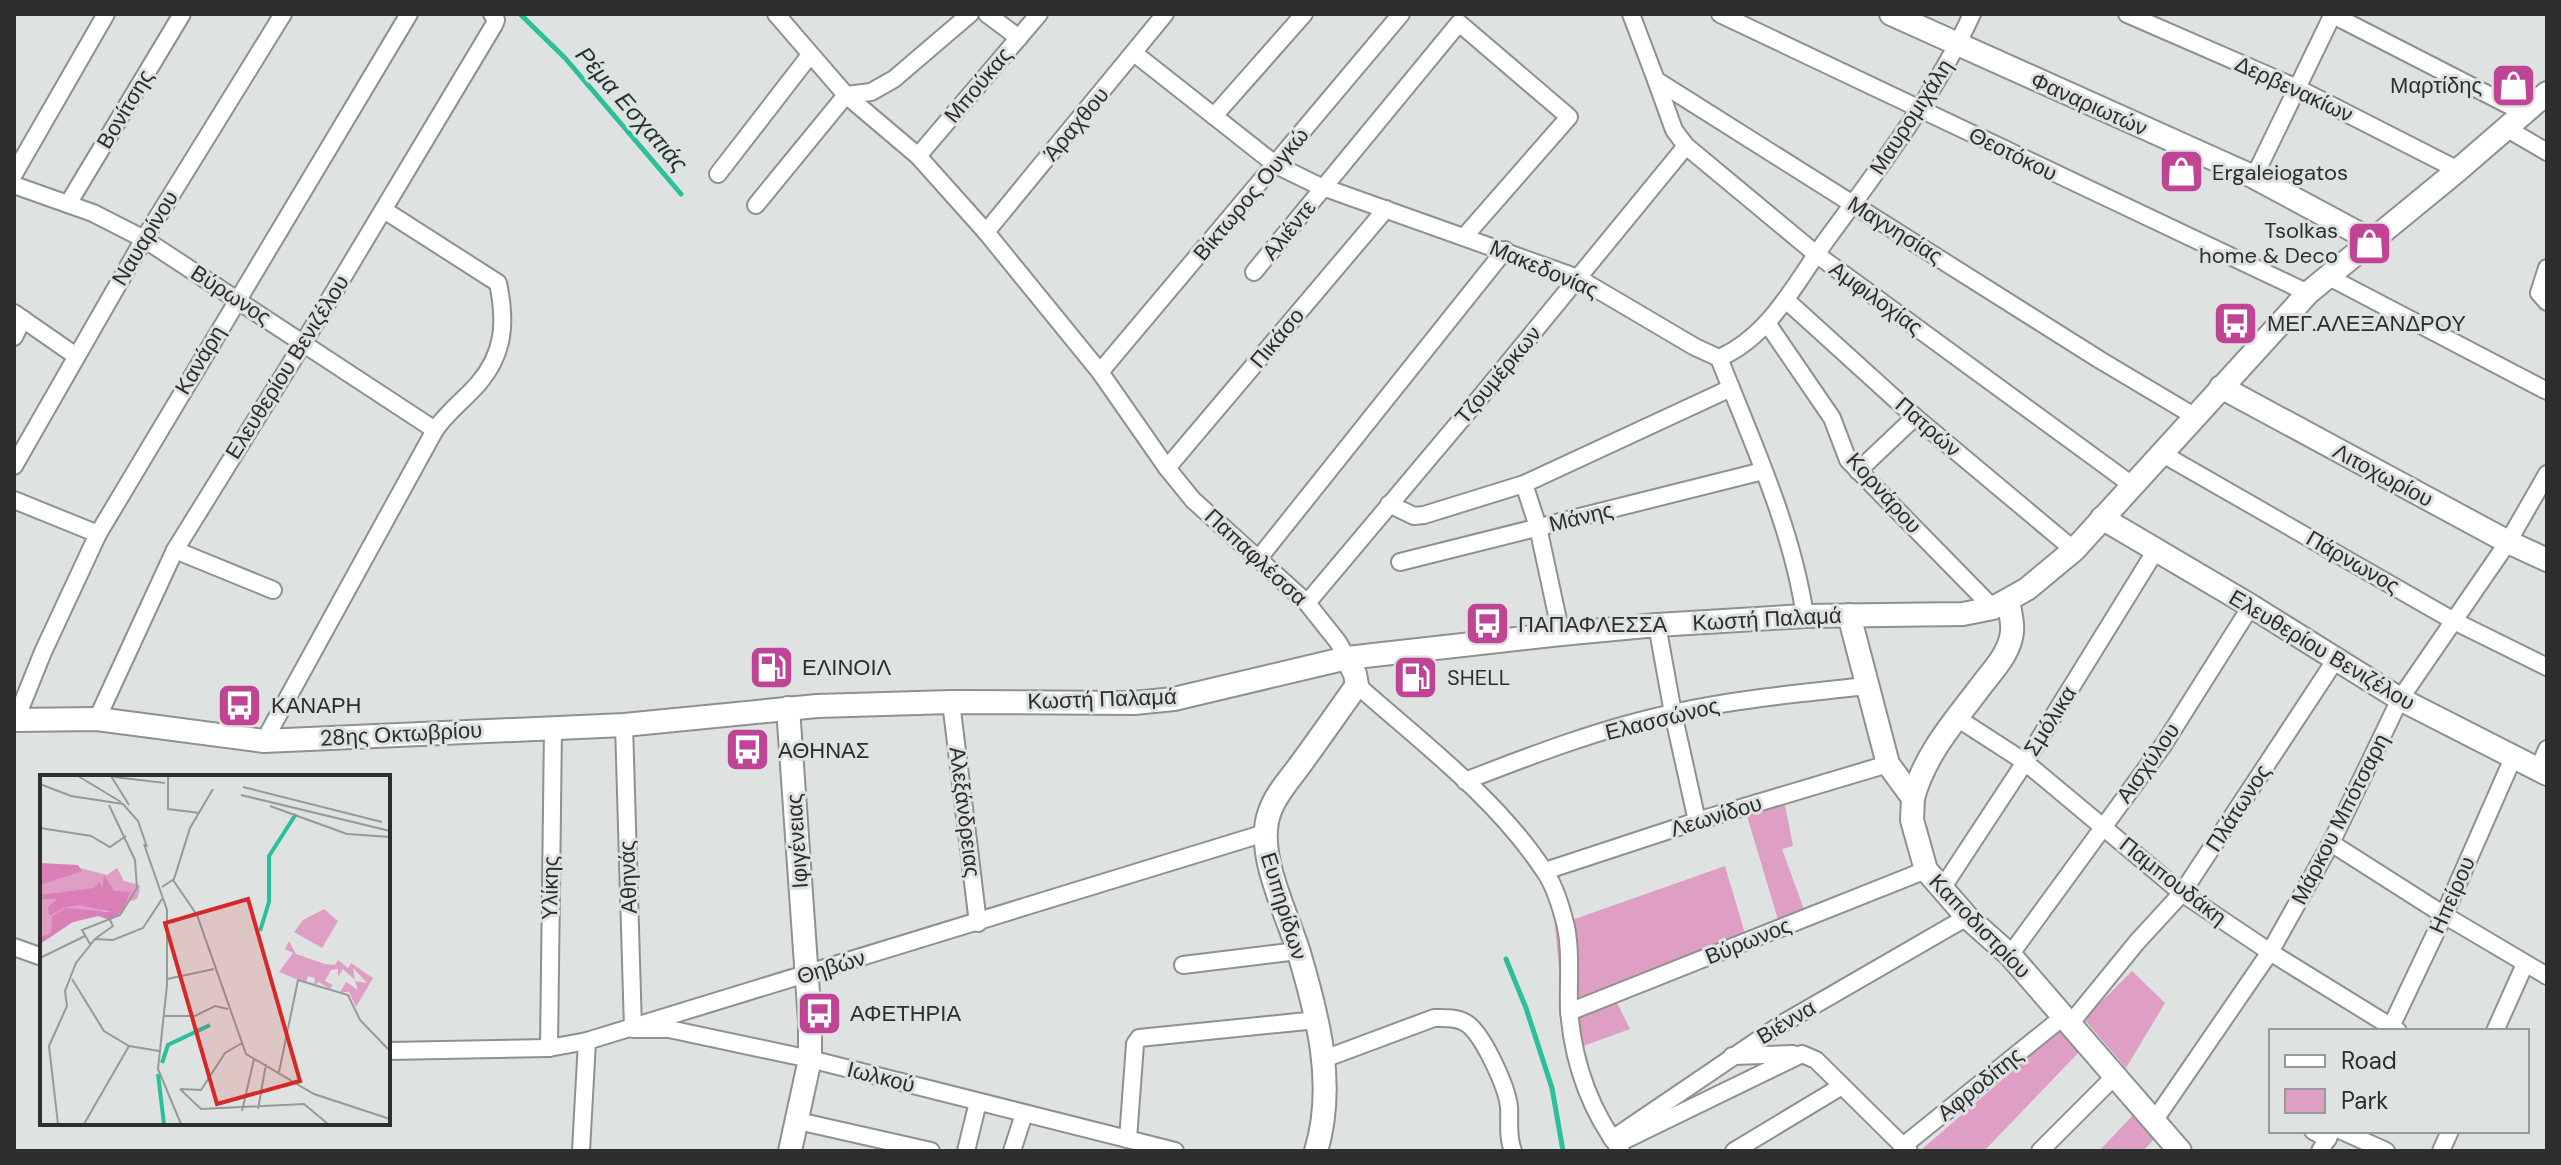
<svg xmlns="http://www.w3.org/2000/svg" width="2561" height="1165" font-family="'DM Sans',sans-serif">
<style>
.green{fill:#df9fc4}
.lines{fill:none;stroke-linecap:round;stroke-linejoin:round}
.stream{stroke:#2cbf9c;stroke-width:5}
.street-casing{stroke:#8d918f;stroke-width:20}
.secondary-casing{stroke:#8d918f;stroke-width:26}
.street{stroke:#fff;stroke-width:16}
.secondary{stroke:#fff;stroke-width:22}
.labels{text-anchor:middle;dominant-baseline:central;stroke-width:6;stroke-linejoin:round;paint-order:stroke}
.street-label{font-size:22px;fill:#2d2f2e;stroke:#dee2e1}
.poi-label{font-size:22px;fill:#2d2f2e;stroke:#dee2e1;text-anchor:start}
.water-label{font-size:24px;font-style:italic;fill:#203730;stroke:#dee2e1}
.inset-river{fill:none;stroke:#2cbf9c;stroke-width:4}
.inset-road{fill:none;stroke:#979a99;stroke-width:2}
.view{fill:#d62828;fill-opacity:0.15;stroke:#d62828;stroke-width:4}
.inset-edge{fill:none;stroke:#2d2f2e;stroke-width:4}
</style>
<rect width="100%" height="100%" fill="#dee2e1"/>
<g class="green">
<path d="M1785 805 1793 846 1782 849 1805 912 1779 923 1747 816Z"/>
<path d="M1725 866 1746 937 1612 993 1630 1029 1567 1052 1555 926Z"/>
<path d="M2132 971 2165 1003 2126 1068 2084 1019Z"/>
<path d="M2062 1028 2081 1050 1984 1151 1921 1150Z"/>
<path d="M2135 1113 2155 1138 2143 1151H2099Z"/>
</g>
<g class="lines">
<g class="stream">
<path d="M520 14 565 58 681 194"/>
<path d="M1506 959 1526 1008 1552 1088 1563 1151"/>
</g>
<defs>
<g id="street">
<path d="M776 14 846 95 918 156 986 232 1100 372 1167 468 1193 500 1307 603 1338 642 1347 658"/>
<path d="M987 14 1019 38"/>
<path d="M1631 14 1656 80 2100 360 2194 416"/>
<path d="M1720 14 2308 293"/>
<path d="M2127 14 2297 88 2458 170"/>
<path d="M2331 14 2524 113"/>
<path d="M1134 53 1276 165 1317 185 1578 278 1695 347 1719 358C1752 442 1792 527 1805 616"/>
<path d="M1656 80 1674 130 1686 146 1816 254 2132 485"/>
<path d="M1214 116 1304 14"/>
<path d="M2506 128 2547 152"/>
<path d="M918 156 1039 14"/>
<path d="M14 174 106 14"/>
<path d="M718 174 810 55"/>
<path d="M2254 177 2333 14"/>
<path d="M14 185 93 213 144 239 435 430"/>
<path d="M68 204 182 14"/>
<path d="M756 205 846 95 871 92 894 79 970 14"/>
<path d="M986 232 1165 14"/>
<path d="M2547 268 2539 293 2547 302"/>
<path d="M1254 272 1459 23 1569 117 1464 237"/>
<path d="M2327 276 2547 391"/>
<path d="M1786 300 1915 417 2074 550"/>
<path d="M14 313 76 356"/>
<path d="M1767 323 1832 418 1848 460 1993 608"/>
<path d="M14 337 23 319"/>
<path d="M1719 358C1770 336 1796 282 1827 239 1880 167 1935 95 1972 14"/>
<path d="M1100 372 1401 14"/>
<path d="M2161 453 2454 621 2547 667"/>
<path d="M14 466 144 239 283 14"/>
<path d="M1167 468 1386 209"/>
<path d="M1858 471 1915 417"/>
<path d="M1524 484 1538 527 1561 634"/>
<path d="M14 500 98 534"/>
<path d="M1389 504 1414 516 1424 515 1524 484 1731 388"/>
<path d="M175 550 273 590"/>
<path d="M1259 558 1505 250"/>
<path d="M1400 562 1763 471"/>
<path d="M1307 603 1482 395 1686 146"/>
<path d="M1657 625 1673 713 1697 821"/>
<path d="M1357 685C1421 742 1495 797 1543 869 1553 882 1560 904 1564 919 1572 946 1568 982 1569 1010 1573 1062 1590 1110 1621 1151"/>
<path d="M951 702 978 923"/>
<path d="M1957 718 2025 762 2182 893 2270 952 2398 1031"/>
<path d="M16 719 43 652 98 534 409 14"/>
<path d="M97 719 175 550 304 342 494 25 496 20 492 14"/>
<path d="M624 725 633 1029H669L810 1059 1175 1151"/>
<path d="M264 741 435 430C447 412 464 400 478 384 505 353 506 321 498 283L384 210"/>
<path d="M2538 770 2547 749"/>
<path d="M1465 781C1532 755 1602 728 1673 713 1737 699 1802 693 1867 686"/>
<path d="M2331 843 2444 915 2547 976"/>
<path d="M1545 871 1697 821 1888 764"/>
<path d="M1941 890 2025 762 2156 550"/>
<path d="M14 947 42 957"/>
<path d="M2010 955 2164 744 2251 606"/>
<path d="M1183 965 1298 951"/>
<path d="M1569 1012 1926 870"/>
<path d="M2070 1024 2137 942 2182 893 2336 659"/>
<path d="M2389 1031 2444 915 2513 758"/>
<path d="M2495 1031 2525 964"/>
<path d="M549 1048 553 728"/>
<path d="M388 1051 549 1048 587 1041 1265 833"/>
<path d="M1732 1056 1793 1054"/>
<path d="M1324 1059 1434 1018C1446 1018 1460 1017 1470 1026 1485 1040 1507 1087 1509 1107 1510 1122 1507 1136 1513 1151"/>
<path d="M798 1121 931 1151"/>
<path d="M2154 1121 2270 952 2331 843 2400 699 2508 542 2547 474"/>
<path d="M2313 1131 2328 1139"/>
<path d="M2342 1131 2386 1151"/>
<path d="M1128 1139 1135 1044 1139 1038 1317 1020"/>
<path d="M1612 1139 1780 1025 1967 917"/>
<path d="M1625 1140 1802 1054 1816 1060 1903 1146"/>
<path d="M581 1151 587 1041"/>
<path d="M966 1151 978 1102"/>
<path d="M1012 1151 1024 1114"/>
<path d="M1734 1151 1842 1086"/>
<path d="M1909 1151 1903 1146 2063 1017"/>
<path d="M2040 1151 2116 1075"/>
<path d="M2320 1151 2332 1131"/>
<path d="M2441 1151 2450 1131"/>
</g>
<g id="secondary">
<path d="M1891 14 2254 177 2371 240"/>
<path d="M2221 387 2508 542 2547 560"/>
<path d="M2102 518 2251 606 2400 699 2547 774"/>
<path d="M1849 615 1888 764 1913 798 1912 820 1926 870 1967 917 2010 955 2180 1151"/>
<path d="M788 708 810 1022V1059L790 1151"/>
<path d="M14 720 97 719 264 741 624 725 817 706 951 702 1134 703 1174 699 1347 658 1561 634 1657 625 1805 616 1963 614 1993 608 2027 589 2074 550 2308 293 2458 170 2547 93"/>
<path d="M1913 798C1925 754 1954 722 1981 686 1993 670 2010 653 2012 632 2013 622 2010 611 2008 601"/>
<path d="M1316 1151C1336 1085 1318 1017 1299 953 1287 913 1254 852 1270 811 1276 794 1289 780 1300 765 1319 739 1338 712 1357 685L1355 674 1347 658"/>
</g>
</defs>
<use href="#street" class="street-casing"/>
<use href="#secondary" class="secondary-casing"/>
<use href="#street" class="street"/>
<use href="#secondary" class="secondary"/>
</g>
<defs>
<symbol id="shop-square" viewBox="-11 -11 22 22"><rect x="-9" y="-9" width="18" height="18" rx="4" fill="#c04495" stroke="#dee2e1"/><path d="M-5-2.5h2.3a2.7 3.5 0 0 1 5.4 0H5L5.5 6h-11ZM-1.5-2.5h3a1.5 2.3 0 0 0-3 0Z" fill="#fff"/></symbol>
<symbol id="bus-square" viewBox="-11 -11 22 22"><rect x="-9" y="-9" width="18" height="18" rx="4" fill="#c04495" stroke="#dee2e1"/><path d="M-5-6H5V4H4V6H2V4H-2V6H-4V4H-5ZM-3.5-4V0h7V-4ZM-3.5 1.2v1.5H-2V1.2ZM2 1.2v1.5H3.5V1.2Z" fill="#fff"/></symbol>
<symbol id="fuel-square" viewBox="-11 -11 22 22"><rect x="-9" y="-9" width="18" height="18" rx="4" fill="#c04495" stroke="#dee2e1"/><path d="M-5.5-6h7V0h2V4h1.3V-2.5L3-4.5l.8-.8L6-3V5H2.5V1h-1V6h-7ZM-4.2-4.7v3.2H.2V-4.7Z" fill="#fff"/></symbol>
</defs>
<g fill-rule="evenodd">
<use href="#shop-square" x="2488" y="60" width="51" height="51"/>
<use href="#shop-square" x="2156" y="146" width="51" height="51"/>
<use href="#shop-square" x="2344" y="218" width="51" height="51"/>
<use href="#bus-square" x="2210" y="298" width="51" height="51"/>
<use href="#bus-square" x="1462" y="598" width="51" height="51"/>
<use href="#fuel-square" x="746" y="642" width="51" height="51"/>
<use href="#fuel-square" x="1390" y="652" width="51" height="51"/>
<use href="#bus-square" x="214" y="680" width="51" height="51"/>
<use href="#bus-square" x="722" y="724" width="51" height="51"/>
<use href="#bus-square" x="794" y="988" width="51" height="51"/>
</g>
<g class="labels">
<g class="street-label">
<text transform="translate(978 85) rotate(-50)">Μπούκας</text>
<text transform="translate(2294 89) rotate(25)">Δερβενακίων</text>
<text transform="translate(2089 104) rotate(24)">Φαναριωτών</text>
<text transform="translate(125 109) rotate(-59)">Βονίτσης</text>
<text transform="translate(1911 117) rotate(-57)">Μαυρομιχάλη</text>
<text transform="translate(1076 124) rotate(-50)">Άραχθου</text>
<text transform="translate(2013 154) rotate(26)">Θεοτόκου</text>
<text transform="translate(1251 194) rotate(-50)">Βίκτωρος Ουγκώ</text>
<text transform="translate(1289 230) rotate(-51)">Αλιέντε</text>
<text transform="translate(1895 230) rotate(32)">Μαγνησίας</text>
<text transform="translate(145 238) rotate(-59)">Ναυαρίνου</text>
<text transform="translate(1544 269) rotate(23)">Μακεδονίας</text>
<text transform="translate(231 295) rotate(33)">Βύρωνος</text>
<text transform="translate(1876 298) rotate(36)">Αμφιλοχίας</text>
<text transform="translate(1277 338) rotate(-50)">Πικάσο</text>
<text transform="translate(200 360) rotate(-59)">Κανάρη</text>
<text transform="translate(287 367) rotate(-58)">Ελευθερίου Βενιζέλου</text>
<text transform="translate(1498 375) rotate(-50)">Τζουμέρκων</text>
<text transform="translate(1928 427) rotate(41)">Πατρών</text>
<text transform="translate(2383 475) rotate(28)">Λιτοχωρίου</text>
<text transform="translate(1884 493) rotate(48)">Κορνάρου</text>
<text transform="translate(1581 517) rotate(-14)">Μάνης</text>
<text transform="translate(1256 557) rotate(43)">Παπαφλέσσα</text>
<text transform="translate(2353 562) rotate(30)">Πάρνωνος</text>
<text transform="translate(1767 619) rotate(-3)">Κωστή Παλαμά</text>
<text transform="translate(2322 650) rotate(31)">Ελευθερίου Βενιζέλου</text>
<text transform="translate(1102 699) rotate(-2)">Κωστή Παλαμά</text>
<text transform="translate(1662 719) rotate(-14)">Ελασσώνος</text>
<text transform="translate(2050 721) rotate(-58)">Σμόλικα</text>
<text transform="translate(401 734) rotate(-3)">28ης Οκτωβρίου</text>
<text transform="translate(2148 763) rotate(-55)">Αισχύλου</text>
<text transform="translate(2238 808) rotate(-57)">Πλάτωνος</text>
<text transform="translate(965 812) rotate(83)">Αλεξάνδρειας</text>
<text transform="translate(1716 816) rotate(-17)">Λεωνίδου</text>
<text transform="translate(2340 819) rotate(-63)">Μάρκου Μπότσαρη</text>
<text transform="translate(797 841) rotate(-94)">Ιφιγένειας</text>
<text transform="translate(628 877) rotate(-92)">Αθηνάς</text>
<text transform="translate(2173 881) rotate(38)">Παμπουδάκη</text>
<text transform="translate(550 888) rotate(-89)">Υλίκης</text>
<text transform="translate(2452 895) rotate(-66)">Ηπείρου</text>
<text transform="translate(1284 906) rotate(73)">Ευπηρίδων</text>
<text transform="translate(1980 926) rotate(46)">Καποδιστρίου</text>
<text transform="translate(1748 941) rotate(-22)">Βύρωνος</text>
<text transform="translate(831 967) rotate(-17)">Θηβών</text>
<text transform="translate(1786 1022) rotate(-31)">Βιέννα</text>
<text transform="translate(881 1077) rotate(14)">Ιωλκού</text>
<text transform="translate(1980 1084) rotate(-39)">Αφροδίτης</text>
</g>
<g class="poi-label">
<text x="2482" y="85" text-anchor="end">Μαρτίδης</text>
<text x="2212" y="172">Ergaleiogatos</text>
<text x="2338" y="230" text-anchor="end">Tsolkas<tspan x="2338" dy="25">home &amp; Deco</tspan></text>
<text x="2267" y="323">ΜΕΓ.ΑΛΕΞΑΝΔΡΟΥ</text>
<text x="1518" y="624">ΠΑΠΑΦΛΕΣΣΑ</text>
<text x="802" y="667">ΕΛΙΝΟΙΛ</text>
<text x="1447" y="677">SHELL</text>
<text x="271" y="705">ΚΑΝΑΡΗ</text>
<text x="778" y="750">ΑΘΗΝΑΣ</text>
<text x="850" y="1013">ΑΦΕΤΗΡΙΑ</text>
</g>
<g class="water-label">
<text transform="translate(632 109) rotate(49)">Ρέμα Εσχατιάς</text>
</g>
</g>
<g transform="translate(40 775)">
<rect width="350" height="350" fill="#dee2e1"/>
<path d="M0 91 36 92 67 100 77 93 84 106 100 110 99 118 97 124 26 148 0 167ZM284 134 298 146 282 173 254 157 263 145ZM249 166 256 179 285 189 295 190 298 185 308 193 311 188 333 203 316 232 309 217H300L306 207 318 215 315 206 327 208 313 193 315 205 303 194 298 202V194L291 195 285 206 293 210 290 214 279 207 274 211 275 203 268 201 266 208 239 197 253 178 245 174Z" fill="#df9fc4"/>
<path d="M0 88 38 90 42 96 0 110ZM64 100 74 116 90 117 83 136 70 145 58 141 33 147 0 169V162L11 158 12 141 26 133 71 137 39 130 23 133 9 141 8 132 17 124H0V120L54 113 60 107 62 116Z" fill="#d97fb5"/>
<path class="inset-river" d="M220 156 229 127V81L256 39M122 288 128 270 170 250M118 299 124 349"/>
<path class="inset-road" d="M38 1 81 27M71 1 89 30M128 1V34L160 38M74 2 125 8M0 9 31 21 83 29 98 46 107 72M203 12 342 47M201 20 350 56M230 31 307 59 350 62M0 53 51 61 70 72 86 61M104 69 127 135V210L118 294 141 349M133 105 157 140 206 279 274 319 350 344M122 112 134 104 150 53 173 14M56 163 73 151 70 145M50 169 42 155 80 140 97 113 95 85 69 30M0 183 45 161M32 204 64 256 89 271 119 276M127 204 174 194M124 241H155L175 231 188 234M239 297 258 205 308 220 320 245 350 276M140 314 161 334 264 329 288 349M140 314 161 315 185 278 202 268M218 334 226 289M202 336 214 284M18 349 9 271 27 231 25 216 36 188 55 164 73 165 103 153 122 124M44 349 89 271"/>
<path class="view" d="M208 124 260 306 177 329 125 148Z"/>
<rect width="350" height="350" class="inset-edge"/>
</g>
<rect width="2561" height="1165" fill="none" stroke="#2d2f2e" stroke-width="32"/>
<rect x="2269" y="1029" width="260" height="104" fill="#dee2e1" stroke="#979a99" stroke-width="2"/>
<rect x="2285" y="1055" width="40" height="12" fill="#ffffff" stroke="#979a99" stroke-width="2"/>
<text x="2341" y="1069" font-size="24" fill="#2d2f2e">Road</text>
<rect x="2285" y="1089" width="40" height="24" fill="#df9fc4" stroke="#979a99" stroke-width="2"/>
<text x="2341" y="1109" font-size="24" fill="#2d2f2e">Park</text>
</svg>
